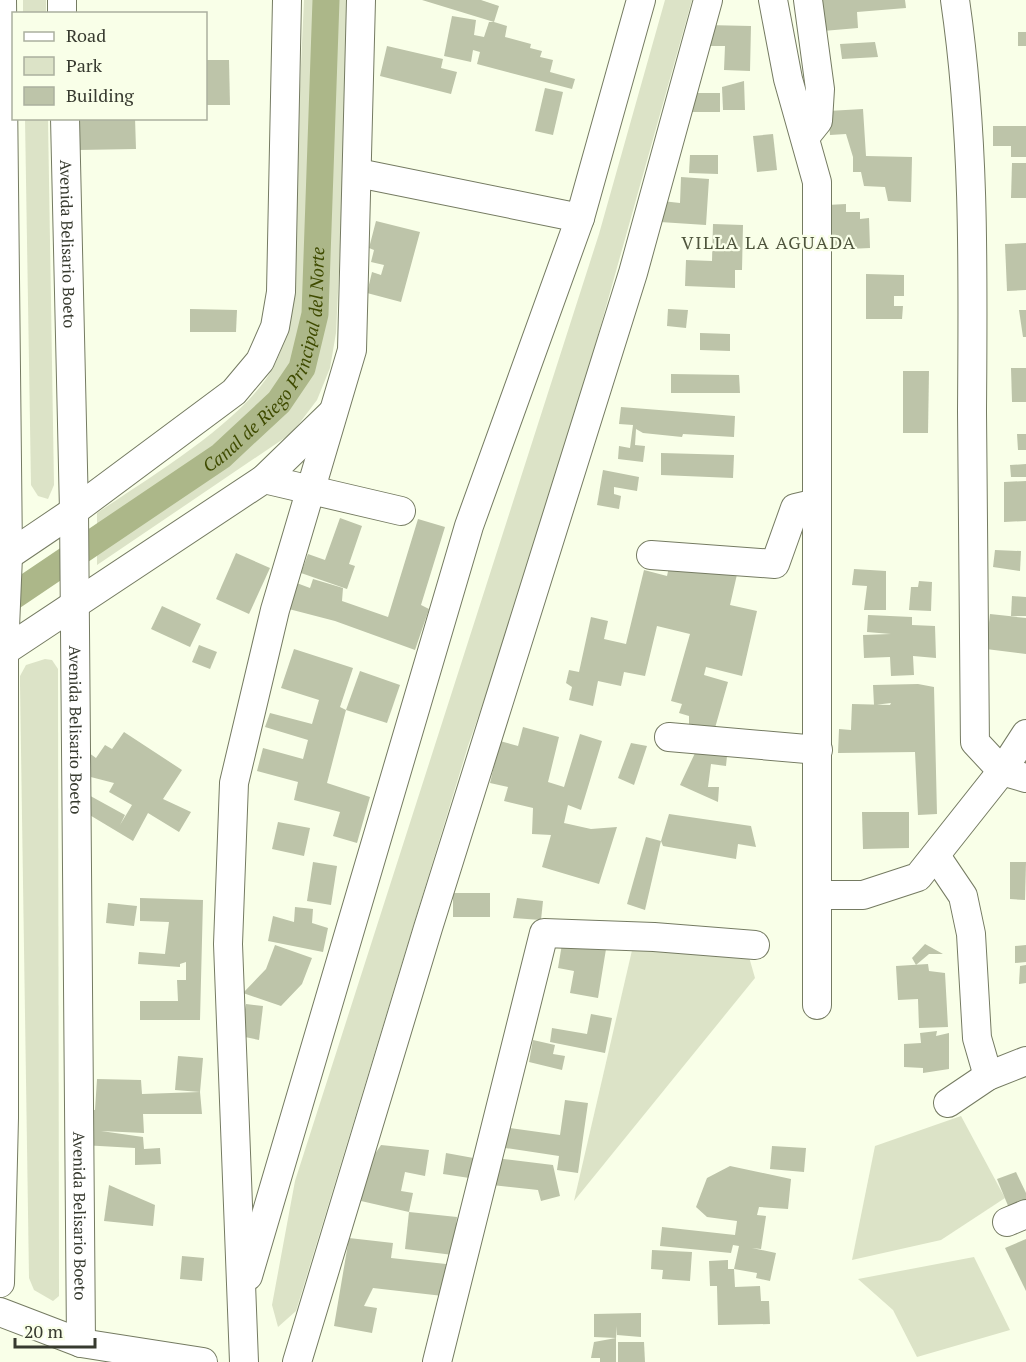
<svg xmlns="http://www.w3.org/2000/svg" width="1026" height="1362" font-family="'PT Serif',serif">
<style>
.green{fill:#dce3c7}
.lines{fill:none;stroke-linecap:round;stroke-linejoin:round}
.canal{stroke:#acb789;stroke-width:27}
.building{fill:#bdc4a9}
.minor-casing{stroke:#757b62;stroke-width:30}
.minor{stroke:#fff;stroke-width:28}
.labels{text-anchor:middle;dominant-baseline:central;stroke-width:4.5;stroke-linejoin:round;paint-order:stroke}
.street-label{font-size:16px;fill:#373a2f;stroke:#f9ffe8}
.neighbourhood-label{font-size:18px;letter-spacing:1.5px;fill:#4f553d;stroke:#f9ffe8}
.water-label{font-size:18px;font-style:italic;fill:#3f4b00;stroke:#f9ffe8}
</style>
<rect width="100%" height="100%" fill="#f9ffe8"/>
<g class="green">
<rect x="23" y="0" width="23" height="13"/>
<path d="M304 0H352L336 333 330 368 317 400 292 433 97 565V513C148 478 248 419 275 364 281 352 285 338 289 326Z"/>
<path d="M665 0H692L544 528 468 746 296 1311 278 1327 272 1305 295 1181 599 234Z"/>
<path d="M25 119H48L54 485 48 499 38 496 31 485Z"/>
<path d="M45 659 52 660 58 669 59 1296 53 1301 34 1290 29 1278 20 684V676L26 665Z"/>
<path d="M633 946 749 957 755 978 574 1201Z"/>
<path d="M961 1116 1005 1198 941 1240 852 1260 875 1146Z"/>
<path d="M974 1257 1010 1330 917 1357 893 1310 858 1279Z"/>
</g>
<g class="lines">
<path class="canal" id="s1" d="M0 605 221 456 279 402 302 368 315 314 326 0"/>
</g>
<g class="building">
<path d="M422 0H481L499 6 494 22 507 26 505 37 531 44 530 48 542 51 540 57 553 60 550 72 575 79 572 89 477 64 480 52 473 50 471 62 444 56 452 16 476 20 474 35 484 37 489 22H494Z"/>
<path d="M820 0H905L906 8 857 12 858 28 823 31Z"/>
<path d="M706 25 751 26 750 71 724 70 725 46H705Z"/>
<rect x="1018" y="32" width="8" height="14"/>
<path d="M875 42 878 57 842 59 840 44Z"/>
<path d="M387 46 443 59 441 68 457 72 451 94 380 76Z"/>
<path d="M206 60H229L230 105H206Z"/>
<path d="M744 81 745 110H723L722 87Z"/>
<path d="M545 88 563 92 553 135 535 131Z"/>
<rect x="687" y="93" width="33" height="19"/>
<path d="M863 109 866 156 912 157 911 202 888 201 885 187 864 186 861 172H853V157L846 134 830 135 828 111Z"/>
<path d="M77 118H135L136 149 78 150Z"/>
<path d="M993 126H1026V157H1011V146H993Z"/>
<path d="M773 134 777 170 757 172 753 136Z"/>
<path d="M690 155H718V174L689 173Z"/>
<path d="M1012 163H1026V198H1011Z"/>
<path d="M681 177 709 179 706 225 660 222 662 201 680 203Z"/>
<path d="M846 204V212H860V219L869 218 870 248 828 250 827 205Z"/>
<path d="M376 221 420 232 401 302 367 293 372 272 381 275 384 265 371 262 374 250 369 248Z"/>
<path d="M713 224 743 225 742 270H735V288L685 286 686 260 712 261Z"/>
<path d="M1026 243V290L1007 291 1005 244Z"/>
<path d="M866 274 904 275V296H894V306H903L902 319H866Z"/>
<path d="M190 309 237 310 236 332H190Z"/>
<path d="M668 309 688 310 686 328 667 326Z"/>
<path d="M1019 310H1026V337H1023Z"/>
<path d="M700 333 730 334V351L700 350Z"/>
<path d="M1011 368H1026V402H1012Z"/>
<path d="M903 371H929L928 433H903Z"/>
<path d="M671 374 739 375 740 393H671Z"/>
<path d="M621 407 735 416 734 437 683 434 682 437 643 433 636 429 635 445 645 446 643 462 618 459 619 446 630 448 633 425 619 424Z"/>
<path d="M1017 434H1026V450H1018Z"/>
<path d="M661 453 734 455 733 478 661 475Z"/>
<path d="M1026 464V477H1011L1010 465Z"/>
<path d="M603 470 639 477 637 491 614 487V494L621 496 619 509 597 505Z"/>
<path d="M1026 481V521L1004 522V482Z"/>
<path d="M340 518 362 526 349 564 355 566 347 589 301 573 308 554 325 560Z"/>
<path d="M418 519 445 527 421 605 429 609 415 650 335 621 285 608 294 582 310 588 313 579 343 588 342 601 388 617Z"/>
<path d="M995 550 1021 551 1020 571 993 567Z"/>
<path d="M236 553 270 568 249 614 216 599Z"/>
<path d="M670 562 738 570 730 605 757 611 742 676 706 667 704 675 728 682 713 735 689 728V716L679 713 682 704 671 701 690 634 657 626 645 676 624 672 621 686 598 681 593 706 569 700 572 687 566 683 569 670 579 672 591 617 608 621 604 639 626 644 644 570 667 576Z"/>
<path d="M854 569 886 571V610H864L867 586 852 585Z"/>
<path d="M919 581 932 582 931 611 909 610 911 587H918Z"/>
<path d="M1012 596 1026 597V616H1011Z"/>
<path d="M162 606 201 624 190 647 151 629Z"/>
<path d="M990 614 1026 618V654L986 649Z"/>
<path d="M868 615 912 617V625L935 626 936 658 913 656 914 675 891 676 890 657 864 658 863 635 891 634 867 632Z"/>
<path d="M199 645 217 652 210 669 192 662Z"/>
<path d="M294 649 353 668 340 707 346 710 327 783 370 797 357 843 333 836 340 812 294 800 298 782 257 771 263 748 303 759 308 740 265 727 270 713 312 724 319 700 281 688Z"/>
<path d="M360 671 400 685 387 723 346 710Z"/>
<path d="M918 684 934 687 937 814 918 815 915 752 838 753 839 729 851 730 852 704 890 705 891 703 874 705 873 685Z"/>
<path d="M523 727 559 737 548 782 564 787 580 734 602 741 581 810 568 805 564 823 591 829 617 827 599 884 542 867 551 835 532 834 533 808 504 801 508 787 490 783 500 741 518 746Z"/>
<path d="M124 732 182 770 163 799 191 812 179 832 148 813 133 841 83 811 85 793 125 815 120 825 132 805 109 792 114 783 83 775 89 753 96 758 105 745 112 749Z"/>
<path d="M631 743 647 746 634 785 618 778Z"/>
<path d="M695 753 727 756 726 766 711 764 708 787H719L718 802 680 785Z"/>
<path d="M862 812H909V848L863 849Z"/>
<path d="M669 814 751 826 756 847 738 844 736 859 663 846 661 841Z"/>
<path d="M278 822 310 828 304 856 272 849Z"/>
<path d="M646 837 661 841 645 910 627 904Z"/>
<path d="M313 862 337 866 331 905 307 901Z"/>
<path d="M1010 862H1026L1025 900 1010 899Z"/>
<rect x="453" y="893" width="37" height="24"/>
<path d="M140 898 203 900 200 1020H140V1001H178L177 980H186V962L180 964V967L138 964 139 952 165 954 169 922 140 921Z"/>
<path d="M517 898 543 901 541 920 513 918Z"/>
<path d="M108 903 137 906 134 926 106 923Z"/>
<path d="M295 907 313 909 312 923 328 928 323 952 268 941 273 916 294 922Z"/>
<path d="M607 943 598 998 570 993 574 971 558 968 562 944Z"/>
<path d="M925 944 943 954H929L916 965 912 958Z"/>
<path d="M275 945 312 958 302 984 281 1006 243 993 266 969Z"/>
<path d="M1026 945V962L1015 963V946Z"/>
<path d="M928 964 929 971 945 973 948 1027 919 1028 918 999 898 1000 896 966Z"/>
<path d="M1026 965V983L1019 984 1020 966Z"/>
<path d="M246 1004 263 1006 259 1040 240 1036Z"/>
<path d="M591 1014 612 1018 605 1053 550 1042 552 1028 587 1034Z"/>
<path d="M937 1031 936 1036 949 1033V1069L923 1073V1068L904 1067V1044L921 1043 920 1033Z"/>
<path d="M533 1040 555 1045 553 1054 565 1056 562 1070 529 1062Z"/>
<path d="M178 1056 203 1058 200 1092 202 1114H143L144 1133 101 1131 143 1137 144 1149 160 1148 161 1164 135 1165V1148L82 1145V1109L95 1110 97 1079 141 1080 142 1094 200 1092 175 1090Z"/>
<path d="M565 1100 588 1103 578 1173 557 1170 559 1156 499 1147 502 1127 560 1135Z"/>
<path d="M381 1145 429 1150 425 1176 405 1172 401 1191 413 1193 409 1212 361 1201 368 1164Z"/>
<path d="M772 1146 806 1148 804 1172 770 1169Z"/>
<path d="M446 1153 479 1159 476 1179 443 1174Z"/>
<path d="M495 1158 553 1165 560 1196 541 1201 538 1190 492 1185Z"/>
<path d="M730 1166 791 1179 788 1209 759 1207 757 1215 766 1216 761 1249 752 1248 776 1253 770 1281 756 1278 757 1273 734 1269 739 1246 733 1245 731 1253 660 1246 662 1227 735 1235 737 1221 707 1217 696 1207 707 1178Z"/>
<path d="M1016 1172 1026 1193V1202L1011 1213 997 1179Z"/>
<path d="M109 1185 155 1205 153 1226 104 1221Z"/>
<path d="M409 1212 457 1217 453 1255 405 1249Z"/>
<path d="M349 1238 393 1243 391 1258 446 1264 443 1296 373 1288 364 1306 377 1308 372 1333 334 1326Z"/>
<path d="M1026 1239V1291L1005 1248Z"/>
<path d="M652 1250 692 1252 690 1281 662 1279 663 1270 651 1269Z"/>
<path d="M182 1256 204 1258 202 1281 180 1279Z"/>
<path d="M728 1260V1269H734L735 1287 760 1286 761 1301H769L770 1324 718 1325 717 1286H710L709 1261Z"/>
<path d="M641 1313V1337L617 1335V1326L616 1338 594 1337V1314Z"/>
<path d="M616 1338V1362H600V1358H591L594 1342Z"/>
<path d="M618 1342H644L645 1362H618Z"/>
</g>
<g class="lines">
<defs>
<g id="minor">
<path d="M62 0V14"/>
<path d="M773 0 788 79 817 182V1005"/>
<path d="M955 0C975 136 973 274 972 411 972 522 973 632 975 742L1002 771 1026 778"/>
<path id="s2" d="M65 118 74 511 81 1343"/>
<path d="M806 136 818 121 820 89 808 0"/>
<path d="M358 173 580 218"/>
<path d="M264 479 401 511"/>
<path d="M651 555 775 564 795 508 816 503"/>
<path d="M0 561 74 511 234 392 260 361 275 327 281 292 287 0"/>
<path d="M0 654 264 479 331 414"/>
<path d="M669 737 818 750"/>
<path d="M936 856 963 896 971 934 977 1038 988 1076"/>
<path d="M819 895H863L918 877 1002 771 1026 734"/>
<path d="M948 1103 988 1076 1026 1061"/>
<path d="M1007 1222 1026 1214"/>
<path d="M248 1276 469 526 580 218 641 0"/>
<path d="M0 1283 4 1118V652L8 556 2 0"/>
<path d="M0 1312 81 1343 203 1362"/>
<path d="M244 1362 228 944 234 783 275 610 352 350 361 0"/>
<path d="M297 1362 428 928 633 273 708 0"/>
<path d="M437 1362 544 933 654 937 755 945"/>
</g>
</defs>
<use href="#minor" class="minor-casing"/>
<use href="#minor" class="minor"/>
</g>
<g class="labels">
<g class="street-label">
<text stroke="none"><textPath href="#s2" startOffset="126">Avenida Belisario Boeto</textPath></text>
<text stroke="none"><textPath href="#s2" startOffset="612">Avenida Belisario Boeto</textPath></text>
<text stroke="none"><textPath href="#s2" startOffset="1098">Avenida Belisario Boeto</textPath></text>
</g>
<g class="neighbourhood-label">
<text x="769" y="242">VILLA LA AGUADA</text>
</g>
<g class="water-label">
<text stroke="none"><textPath href="#s1" startOffset="378">Canal de Riego Principal del Norte</textPath></text>
</g>
</g>
<rect x="12" y="12" width="195" height="108" fill="#f9ffe8" stroke="#abb09e" stroke-width="1.5"/>
<rect x="24" y="32" width="30" height="9" fill="#ffffff" stroke="#abb09e" stroke-width="1.5"/>
<text x="66" y="42" font-size="18" fill="#373a2f">Road</text>
<rect x="24" y="57" width="30" height="18" fill="#dce3c7" stroke="#abb09e" stroke-width="1.5"/>
<text x="66" y="72" font-size="18" fill="#373a2f">Park</text>
<rect x="24" y="87" width="30" height="18" fill="#bdc4a9" stroke="#abb09e" stroke-width="1.5"/>
<text x="66" y="102" font-size="18" fill="#373a2f">Building</text>
<path d="M15 1338v9h80v-9" fill="none" stroke="#373a2f" stroke-width="3"/>
<text x="24" y="1338" font-size="18" fill="#373a2f" stroke="#f9ffe8" stroke-width="4.5" paint-order="stroke">20 m</text>
</svg>
